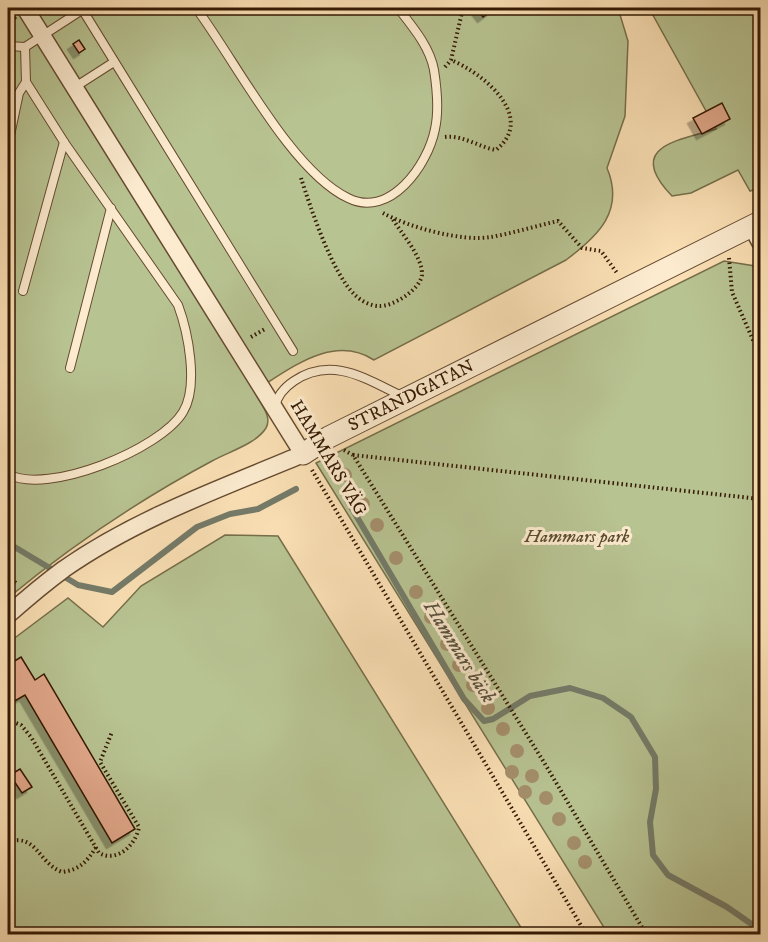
<svg xmlns="http://www.w3.org/2000/svg" width="768" height="942" font-family="'IM FELL DW Pica',serif">
<style>
.green{fill:#b8c392;stroke:#766e4a;stroke-width:1.5}
.lines{fill:none;stroke-linecap:round;stroke-linejoin:round}
.stream{stroke:#747b69;stroke-width:6}
.building{fill:#e1a88b;stroke:#341903;stroke-width:1.5;filter:url(#shadow)}
.service-casing{stroke:#664b30;stroke-width:10}
.minor-casing{stroke:#664b30;stroke-width:19}
.tertiary-casing{stroke:#664b30;stroke-width:23}
.path{stroke:#341903;stroke-width:4;stroke-dasharray:1.5 3;stroke-linecap:butt}
.service{stroke:#fcebcf;stroke-width:8}
.minor{stroke:#fcebcf;stroke-width:16}
.tertiary{stroke:#fcebcf;stroke-width:21}
.tree{fill:#a48f6b}
.labels{text-anchor:middle;dominant-baseline:central;stroke-width:6;stroke-linejoin:round;paint-order:stroke}
.street-label{font-size:18px;fill:#341903;stroke:#fcebcf}
.park-label{font-size:18px;font-style:italic;fill:#5c4c2e;stroke:#fcebcf}
.water-label{font-size:20px;font-style:italic;fill:#59523e;stroke:#fcebcf}
</style>
<defs>
<filter id="shadow"><feDropShadow dx="-5.5" dy="5.5" stdDeviation="0" flood-color="#0004"/></filter>
</defs>
<rect width="100%" height="100%" fill="#fbe0b5"/>
<filter id="stains"><feTurbulence type="fractalNoise" baseFrequency=".00333" numOctaves="4"/><feColorMatrix values="0 0 0 0 .2 0 0 0 0 .09 0 0 0 0 .02 0 0 0 .5 -.17"/></filter>
<radialGradient id="worn" r=".72"><stop offset=".6" stop-color="#630" stop-opacity="0"/><stop offset="1" stop-color="#630" stop-opacity=".3"/></radialGradient>
<g class="green">
<path d="M8 8H618L628 41 625 116 607 168C625 211 598 236 566 260L374 360C332 333 289 370 254 391 259 402 273 416 266 428 256 444 228 452 212 461 139 500 71 546 8 598Z"/>
<path d="M649 8H760V188L750 191 738 170 691 193 672 196C625 147 676 141 716 129Z"/>
<path d="M724 261 755 266 760 277V934H608L316 463Z"/>
<path d="M225 535 278 536 525 934H8V643L68 598 103 627 141 586Z"/>
</g>
<g class="lines">
<g class="stream">
<path d="M347 500 464 699 484 721 493 719 530 696 570 688 603 698 631 717 655 757 656 789 650 822 653 855 668 875 727 907 760 930"/>
<path d="M8 543 78 585 112 592 197 527 230 514 258 509 296 489"/>
</g>
</g>
<g class="building">
<path d="M8 8 16 18 8 24Z"/>
<path d="M476 8H495L483 17Z"/>
<path d="M79 40 85 49 79 53 73 44Z"/>
<path d="M722 103 730 119 702 134 693 118Z"/>
<path d="M21 657 35 680 44 674 135 829 112 843 25 695 13 702 8 695V665Z"/>
<path d="M20 769 32 787 22 793 10 775Z"/>
</g>
<g class="lines">
<defs>
<g id="service">
<path d="M196 8C235 60 291 171 348 198 390 219 428 165 435 129 439 111 437 89 434 70 430 47 412 26 398 8"/>
<path d="M82 9 293 351"/>
<path d="M8 46 25 47 85 8"/>
<path d="M75 87 114 62"/>
<path d="M8 145 19 93 26 82"/>
<path d="M23 291 64 142"/>
<path d="M70 368 111 208"/>
<path d="M275 407C277 396 285 387 294 381 333 355 367 380 404 397"/>
<path d="M8 474C47 496 161 449 183 412 199 386 188 332 178 305L64 142 26 82 25 47"/>
</g>
<g id="minor">
<path d="M752 227 760 242"/>
<path d="M8 615C26 599 45 583 64 569 137 518 222 488 303 454L25 8"/>
</g>
<g id="tertiary">
<path id="s1" d="M303 454 329 437 760 222"/>
</g>
</defs>
<use href="#service" class="service-casing"/>
<use href="#minor" class="minor-casing"/>
<use href="#tertiary" class="tertiary-casing"/>
<g class="path">
<path d="M445 67 451 60 463 8"/>
<path d="M445 137C463 135 479 147 496 150 537 117 483 73 451 60"/>
<path d="M301 178C311 209 332 273 355 295 361 301 371 306 379 306 392 307 420 290 422 275 423 257 401 233 392 218"/>
<path d="M383 213C408 227 462 242 491 237 513 233 536 226 558 221L582 248 601 251 617 273"/>
<path d="M729 258 732 292 760 356"/>
<path d="M251 337 265 329"/>
<path d="M344 450 353 455 545 764 646 934"/>
<path d="M353 455 760 499"/>
<path d="M312 470 586 934"/>
<path d="M8 576 18 585"/>
<path d="M8 720 21 725 31 737 99 853C117 863 136 845 139 827L100 762 112 732"/>
<path d="M8 842C37 833 38 863 62 872 79 870 87 862 96 847"/>
</g>
<use href="#service" class="service"/>
<use href="#minor" class="minor"/>
<use href="#tertiary" class="tertiary"/>
</g>
<g class="tree">
<circle cx="345" cy="475" r="7"/>
<circle cx="363" cy="504" r="7"/>
<circle cx="377" cy="525" r="7"/>
<circle cx="396" cy="558" r="7"/>
<circle cx="416" cy="592" r="7"/>
<circle cx="431" cy="617" r="7"/>
<circle cx="447" cy="644" r="7"/>
<circle cx="459" cy="665" r="7"/>
<circle cx="473" cy="685" r="7"/>
<circle cx="488" cy="708" r="7"/>
<circle cx="503" cy="729" r="7"/>
<circle cx="517" cy="751" r="7"/>
<circle cx="512" cy="772" r="7"/>
<circle cx="532" cy="776" r="7"/>
<circle cx="525" cy="792" r="7"/>
<circle cx="546" cy="798" r="7"/>
<circle cx="559" cy="819" r="7"/>
<circle cx="574" cy="843" r="7"/>
<circle cx="585" cy="862" r="7"/>
</g>
<g class="labels">
<g class="street-label">
<text stroke="none"><textPath href="#s1" startOffset="123">STRANDGATAN</textPath></text>
<text transform="translate(328 458) rotate(59)">HAMMARS VÄG</text>
</g>
<g class="park-label">
<text x="577" y="537">Hammars park</text>
</g>
<g class="water-label">
<text transform="translate(459 652) rotate(58)">Hammars bäck</text>
</g>
</g>
<rect width="768" height="942" fill="none" stroke="#fbe0b5" stroke-width="30"/>
<rect x="9" y="9" width="750" height="924" fill="none" stroke="#341903" stroke-width="3"/>
<rect x="15" y="15" width="738" height="912" fill="none" stroke="#341903" stroke-width="1.5"/>
<rect width="100%" height="100%" filter="url(#stains)"/>
<rect width="100%" height="100%" fill="url(#worn)"/>
</svg>
